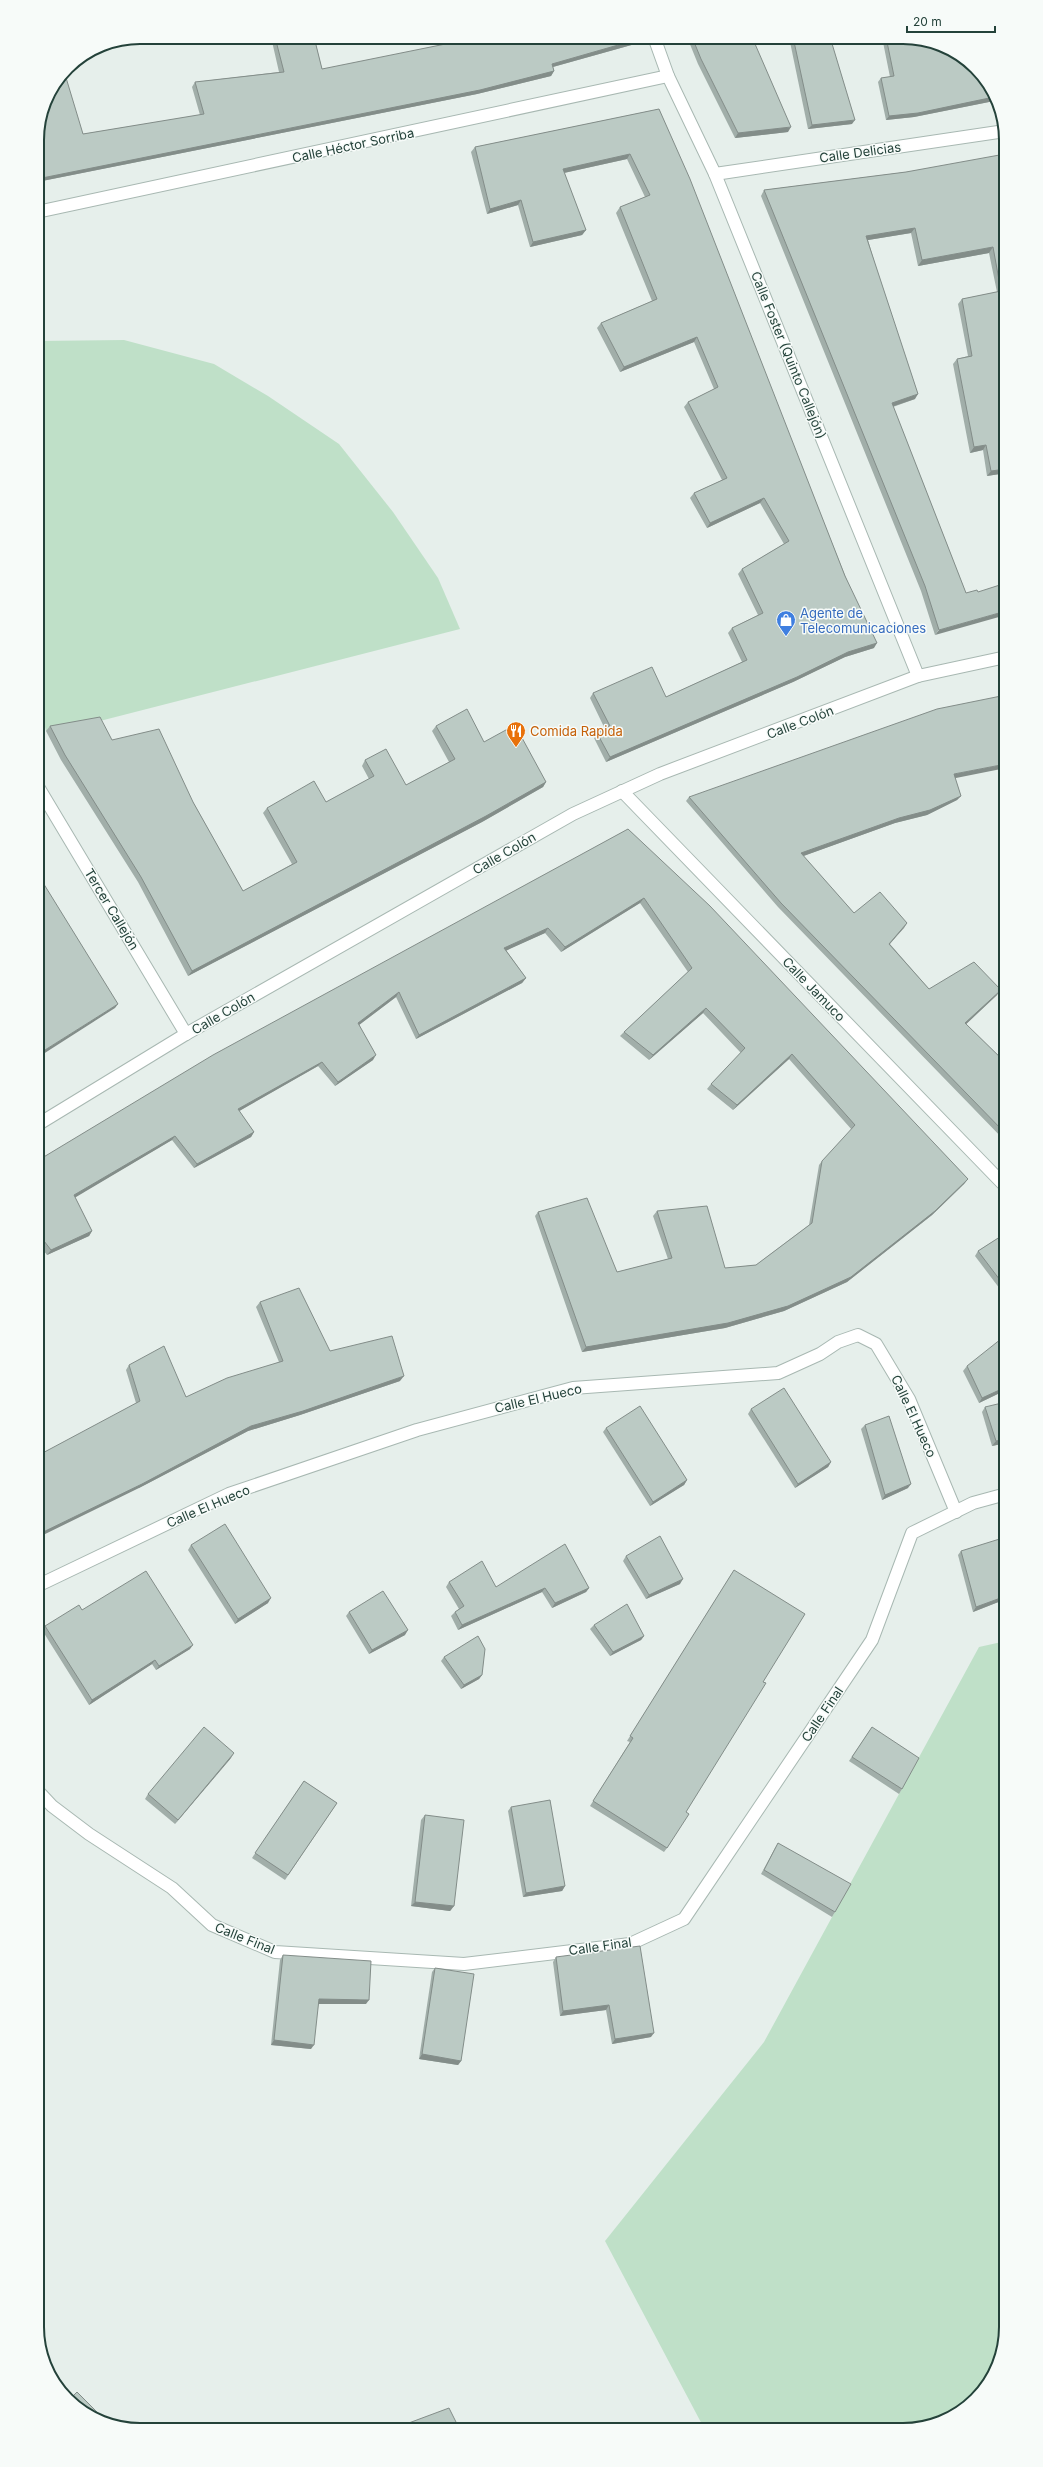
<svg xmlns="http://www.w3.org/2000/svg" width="1043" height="2467" font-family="Inter,sans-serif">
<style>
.green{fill:#bfe0c8}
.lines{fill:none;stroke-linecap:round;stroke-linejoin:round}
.minor-casing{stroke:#a8b8b2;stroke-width:14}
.minor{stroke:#fff;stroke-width:12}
.wall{fill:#a1aea9}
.shaded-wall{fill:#838d89}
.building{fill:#bbcac4;stroke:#838d89}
.labels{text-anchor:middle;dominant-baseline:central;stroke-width:3;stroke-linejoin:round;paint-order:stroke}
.street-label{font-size:13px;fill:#24423a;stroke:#f7fbf9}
.shop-label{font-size:13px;fill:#366cbe;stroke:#f7fbf9;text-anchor:start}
.food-label{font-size:13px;fill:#c56008;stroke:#f7fbf9;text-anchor:start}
.rim{fill:none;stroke:#24423a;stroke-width:2}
</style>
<rect width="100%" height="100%" fill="#e6efeb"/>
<g class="green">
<path d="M124 340 214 364 268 396 339 444 393 512 438 578 460 629 96 722 46 731 37 695V341Z"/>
<path d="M1006 1641V2328L1000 2361 985 2390 936 2425 904 2430H705L605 2241 764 2042 979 1647Z"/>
</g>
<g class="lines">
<defs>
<g id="minor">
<path d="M654 37 668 76 715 174 918 676"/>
<path d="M715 174 1005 131"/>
<path d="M37 212 668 76"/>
<path d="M37 785 186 1034"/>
<path d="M622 791 1006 1187"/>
<path d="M37 1125 186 1034 573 814 660 774 918 676 1006 657"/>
<path d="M37 1586 229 1494 417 1430 573 1388 778 1373 820 1354 838 1342 858 1335 876 1344 909 1399 956 1512"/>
<path d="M37 1790 52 1806 89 1834 172 1888 212 1925 275 1952 464 1964 630 1944 684 1919 872 1640 912 1533 973 1503 1006 1494"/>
</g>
</defs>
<use href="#minor" class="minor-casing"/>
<use href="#minor" class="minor"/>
</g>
<g class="wall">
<path d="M271 37H314L322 69 635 44 553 67 554 71 551 76 477 94 37 182V133L45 100 83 134 200 115 192 87 195 82 279 72Z"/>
<path d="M687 37H752L788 132 735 138 698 64Z"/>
<path d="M789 37H830L852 124 808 129Z"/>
<path d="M882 37H910L966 58 995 99 994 101 914 117 886 120 878 82 881 78 890 77Z"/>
<path d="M659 109 874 648 845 657 793 682 606 762 594 738 597 733 605 729 590 698 593 693 666 697 742 662 728 633 732 628 758 615 738 574 742 569 784 544 760 503 707 528 690 498 694 493 722 480 684 407 688 402 714 389 694 342 620 372 597 328 601 323 652 301 616 213 620 207 645 197 627 159 564 173 586 230 582 235 530 247 518 205 487 214 471 152 475 147Z"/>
<path d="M1006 156V473L987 476 983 450 970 453 953 364 957 359 968 356 958 304 962 299 997 292 989 253 918 266 911 233 868 240 915 399 893 407 966 593 935 635 921 591 761 196 764 190 906 172Z"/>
<path d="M50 726 112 740 193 802 243 891 292 864 263 813 267 808 326 802 369 779 362 766 365 760 406 785 449 762 432 731 436 726 484 742 546 782 543 787 482 822 188 976 138 882 61 760 46 731Z"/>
<path d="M955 778 961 796 957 800 927 815 895 823 803 856 854 913 907 923 890 944 929 989 997 995 966 1024 1006 1063V1142L778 907 686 801 689 797Z"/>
<path d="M628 829 968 1179 964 1184 932 1215 847 1282 784 1311 725 1328 582 1352 535 1216 538 1212 617 1272 668 1259 653 1216 657 1211 725 1268 756 1265 809 1225 819 1165 822 1161 852 1130 789 1059 733 1110 707 1089 711 1084 741 1053 703 1013 649 1060 620 1036 624 1032 688 972 640 903 561 952 545 933 506 950 526 978 522 983 416 1039 396 997 359 1025 373 1060 335 1086 318 1066 239 1111 254 1132 251 1137 194 1168 172 1140 75 1197 92 1231 89 1236 47 1255 37 1242V1161Z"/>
<path d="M1006 1233V1297L975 1256 978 1251Z"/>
<path d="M260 1302 330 1351 400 1381 300 1415 248 1431 139 1488 136 1403 126 1370 129 1365 186 1397 279 1362 256 1307Z"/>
<path d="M967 1366 1006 1390 979 1403 963 1371Z"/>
<path d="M985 1407 1006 1443 992 1446 982 1412Z"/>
<path d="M751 1409 831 1462 828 1467 795 1488 748 1414Z"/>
<path d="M865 1425 908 1488 882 1500 861 1429Z"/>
<path d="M606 1428 687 1480 684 1485 650 1506 603 1432Z"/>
<path d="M191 1545 268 1603 235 1624 188 1550Z"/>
<path d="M961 1551 1006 1599 973 1612 958 1555Z"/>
<path d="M626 1556 680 1584 646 1599 623 1561Z"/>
<path d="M731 1575 763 1682 686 1812 667 1848 664 1852 590 1806 630 1742 627 1741Z"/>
<path d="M449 1582 496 1587 589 1588 586 1592 552 1608 542 1592 458 1630 451 1616 455 1612 459 1609 446 1587Z"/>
<path d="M349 1612 405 1635 369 1654 346 1616Z"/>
<path d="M594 1625 644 1636 641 1640 610 1656 590 1629Z"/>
<path d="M45 1626 190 1649 156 1670 152 1664 89 1705 42 1630Z"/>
<path d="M444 1657 482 1675 479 1679 461 1689 441 1661Z"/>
<path d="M872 1727 902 1789 899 1794 849 1761Z"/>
<path d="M231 1758 175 1824 145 1799 148 1794Z"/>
<path d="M304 1781 337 1803 285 1880 252 1858Z"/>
<path d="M511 1807 565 1886 562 1891 523 1897 508 1811Z"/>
<path d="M425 1815 454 1906 450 1911 411 1906 421 1820Z"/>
<path d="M778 1843 835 1912 832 1917 761 1874 775 1848Z"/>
<path d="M283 1955 366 2004H318L311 2049 271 2045 280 1960Z"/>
<path d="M556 1957 651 2037 612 2044 606 2010 560 2016 553 1962Z"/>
<path d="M435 1968 461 2061 458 2065 419 2059 432 1972Z"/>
</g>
<g class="shaded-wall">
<path d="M639 39 635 44 549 68 552 64Z"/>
<path d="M554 71 551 76 477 94 37 182V179Z"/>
<path d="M994 97 995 99 994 101 914 117 886 120 889 116Z"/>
<path d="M855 120 852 124 808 129 812 125Z"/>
<path d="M791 127 788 132 735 138 738 133Z"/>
<path d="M630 154 627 159 559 174 563 169Z"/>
<path d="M521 200 518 205 487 214 490 209Z"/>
<path d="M915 228 911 233 862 241 866 236Z"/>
<path d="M586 230 582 235 530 247 533 242Z"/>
<path d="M993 247 989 253 918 266 922 260Z"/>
<path d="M697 337 694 342 620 372 624 367Z"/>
<path d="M918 394 915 399 888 408 892 403Z"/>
<path d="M986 445 983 450 970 453 974 447Z"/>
<path d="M1006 469V473L987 476 991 471Z"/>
<path d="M764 498 760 503 707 528 710 523Z"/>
<path d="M1006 611V615L935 635 939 630Z"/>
<path d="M877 643 874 648 845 657 793 682 606 762 610 757 848 652Z"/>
<path d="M1006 764V768L951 779 954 774Z"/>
<path d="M546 782 543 787 482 822 188 976 192 971Z"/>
<path d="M961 796 957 800 927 815 895 823 798 858 801 853Z"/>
<path d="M644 898 640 903 561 952 565 947Z"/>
<path d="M907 923 904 928 886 948 889 944Z"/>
<path d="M548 928 545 933 501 953 504 948Z"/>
<path d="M526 978 522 983 416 1039 419 1035Z"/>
<path d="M1001 990 997 995 962 1028 965 1023Z"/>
<path d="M399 992 396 997 355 1028 358 1023Z"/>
<path d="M118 1004 115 1008 37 1058V1055Z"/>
<path d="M706 1008 703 1013 649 1060 653 1055Z"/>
<path d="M792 1054 789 1059 733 1110 737 1105Z"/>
<path d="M376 1055 373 1060 335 1086 338 1082Z"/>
<path d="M322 1062 318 1066 234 1114 238 1109Z"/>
<path d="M254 1132 251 1137 194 1168 197 1164Z"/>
<path d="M175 1136 172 1140 71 1200 74 1195Z"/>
<path d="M968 1179 964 1184 932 1215 847 1282 784 1311 725 1328 582 1352 586 1347Z"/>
<path d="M92 1231 89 1236 47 1255 51 1250Z"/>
<path d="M404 1376 400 1381 300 1415 248 1431 139 1488 37 1538V1535L251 1426Z"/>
<path d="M1006 1387V1390L979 1403 982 1398Z"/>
<path d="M1006 1439V1443L992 1446 996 1441Z"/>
<path d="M831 1462 828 1467 795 1488 798 1484Z"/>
<path d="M687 1480 684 1485 650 1506 653 1502Z"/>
<path d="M911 1484 908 1488 882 1500 885 1495Z"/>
<path d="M683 1579 680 1584 646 1599 649 1595Z"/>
<path d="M545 1588 542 1592 458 1630 462 1625Z"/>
<path d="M589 1588 586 1592 552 1608 555 1603Z"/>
<path d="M1006 1596V1599L973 1612 976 1607Z"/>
<path d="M271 1598 268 1603 235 1624 238 1619Z"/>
<path d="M408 1630 405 1635 369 1654 372 1650Z"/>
<path d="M644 1636 641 1640 610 1656 613 1652Z"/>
<path d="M193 1645 190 1649 156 1670 159 1666Z"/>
<path d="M155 1660 152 1664 89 1705 92 1700Z"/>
<path d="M482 1675 479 1679 461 1689 464 1685Z"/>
<path d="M234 1753 231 1758 175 1824 178 1820Z"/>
<path d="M565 1886 562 1891 523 1897 526 1893Z"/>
<path d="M415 1902 454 1906 450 1911 411 1906Z"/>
<path d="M319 1999 369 2000 366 2004H315Z"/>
<path d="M609 2005 606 2010 560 2016 563 2011Z"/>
<path d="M654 2033 651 2037 612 2044 615 2039Z"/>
<path d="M274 2040 314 2045 311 2049 271 2045Z"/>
<path d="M422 2054 461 2061 458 2065 419 2059Z"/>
</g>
<g class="building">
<path d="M275 37H314L322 69 480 37H638L639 39 552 64 554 71 480 90 37 179V141L39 140 37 132 45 100 64 71 83 134 204 114 195 82 284 72Z"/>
<path d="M692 37H752L791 127 738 133 701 59Z"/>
<path d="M793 37H830L855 120 812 125Z"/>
<path d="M886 37H910L966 58 994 97 918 113 889 116 881 78 894 76Z"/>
<path d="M659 109 690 179 845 576 877 643 848 652 797 677 610 757 597 733 610 726 593 693 652 667 666 697 747 660 732 628 763 613 742 569 789 541 764 498 710 523 694 493 727 478 688 402 718 387 697 337 624 367 601 323 657 299 620 207 650 195 630 154 563 169 586 230 533 242 521 200 490 209 475 147Z"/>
<path d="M1005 154 1006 156V469L991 471 986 445 974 447 957 359 972 356 962 299 1001 291 993 247 922 260 915 228 866 236 918 394 892 403 966 593 977 590 978 592 1006 583V611L939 630 925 586 764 190 906 172Z"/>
<path d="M1006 695V764L954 774 961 796 930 810 899 818 801 853 854 913 880 892 907 923 889 944 929 989 974 962 1001 990 965 1023 1006 1063V1134L781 903 689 797 937 709Z"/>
<path d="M467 709 484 742 515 725 546 782 486 816 192 971 141 877 65 755 50 726 100 717 112 740 159 729 193 802 243 891 297 862 267 808 314 781 326 802 374 776 365 760 386 749 406 785 455 759 436 726Z"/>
<path d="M628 829 710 906 968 1179 935 1211 851 1277 788 1306 728 1323 586 1347 538 1212 587 1198 617 1272 672 1258 657 1211 707 1206 725 1268 756 1265 812 1223 822 1161 855 1125 792 1054 737 1105 711 1084 745 1048 706 1008 653 1055 624 1032 692 968 644 898 565 947 548 928 504 948 526 978 419 1035 399 992 358 1023 376 1055 338 1082 322 1062 238 1109 254 1132 197 1164 175 1136 74 1195 92 1231 51 1250 37 1232V1161L213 1055Z"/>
<path d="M37 873 118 1004 37 1055Z"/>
<path d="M1006 1233V1288L978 1251Z"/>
<path d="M299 1288 330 1351 392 1336 404 1376 303 1411 251 1426 142 1484 37 1535V1456L140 1401 129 1365 164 1346 186 1397 227 1378 283 1361 260 1302Z"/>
<path d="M1006 1335V1387L982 1398 967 1366Z"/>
<path d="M784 1388 831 1462 798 1484 751 1409Z"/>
<path d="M1006 1402V1439L996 1441 985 1407Z"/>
<path d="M640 1406 687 1480 653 1502 606 1428Z"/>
<path d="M889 1416 911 1484 885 1495 865 1425Z"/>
<path d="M225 1524 271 1598 238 1619 191 1545Z"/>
<path d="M660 1536 683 1579 649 1595 626 1556Z"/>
<path d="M1006 1537V1596L976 1607 961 1551Z"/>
<path d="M565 1544 589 1588 555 1603 545 1588 462 1625 455 1612 464 1606 449 1582 482 1561 496 1587Z"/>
<path d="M734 1570 805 1614 763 1682 766 1683 686 1812 689 1814 667 1848 593 1801 633 1738 630 1736Z"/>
<path d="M146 1571 193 1645 159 1666 155 1660 92 1700 45 1626 79 1605 82 1610Z"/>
<path d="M383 1591 408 1630 372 1650 349 1612Z"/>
<path d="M627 1604 644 1636 613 1652 594 1625Z"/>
<path d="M478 1636 485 1649 482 1675 464 1685 444 1657Z"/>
<path d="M204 1727 234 1753 178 1820 148 1794Z"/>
<path d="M872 1727 919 1758 902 1789 852 1757Z"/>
<path d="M304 1781 337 1803 288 1875 255 1853Z"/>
<path d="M550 1800 565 1886 526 1893 511 1807Z"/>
<path d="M425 1815 464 1820 454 1906 415 1902Z"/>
<path d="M778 1843 851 1884 835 1912 764 1870Z"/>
<path d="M640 1946 654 2033 615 2039 609 2005 563 2011 556 1957Z"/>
<path d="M283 1955 371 1961 369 2000 319 1999 314 2045 274 2040Z"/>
<path d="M435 1968 474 1974 461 2061 422 2054Z"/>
<path d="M77 2392 104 2419 77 2409 70 2399Z"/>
<path d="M449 2408 460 2430H399L398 2427Z"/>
</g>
<defs>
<symbol id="shop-pin" viewBox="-11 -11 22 30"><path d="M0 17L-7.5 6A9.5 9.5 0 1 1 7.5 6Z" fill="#3f7fe0" stroke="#f7fbf9"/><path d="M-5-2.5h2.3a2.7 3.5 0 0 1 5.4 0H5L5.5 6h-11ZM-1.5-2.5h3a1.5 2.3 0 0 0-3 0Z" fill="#fff"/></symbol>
<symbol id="restaurant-pin" viewBox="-11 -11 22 30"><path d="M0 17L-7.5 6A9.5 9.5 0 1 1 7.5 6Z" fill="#e8710a" stroke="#f7fbf9"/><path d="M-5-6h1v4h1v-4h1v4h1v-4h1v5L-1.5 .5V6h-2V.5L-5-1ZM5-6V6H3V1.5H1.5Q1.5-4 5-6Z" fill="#fff"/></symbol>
</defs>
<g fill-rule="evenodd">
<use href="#shop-pin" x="775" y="609" width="22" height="30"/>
<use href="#restaurant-pin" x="505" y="720" width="22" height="30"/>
</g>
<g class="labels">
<g class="street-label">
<text transform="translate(353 145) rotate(-12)">Calle Héctor Sorriba</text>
<text transform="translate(860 152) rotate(-8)">Calle Delicias</text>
<text transform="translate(789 355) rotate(68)">Calle Foster (Quinto Callejón)</text>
<text transform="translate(800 722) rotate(-21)">Calle Colón</text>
<text transform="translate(504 853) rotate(-30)">Calle Colón</text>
<text transform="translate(112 909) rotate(59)">Tercer Callejón</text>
<text transform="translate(814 989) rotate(46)">Calle Jamuco</text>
<text transform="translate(223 1013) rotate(-30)">Calle Colón</text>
<text transform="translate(538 1398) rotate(-13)">Calle El Hueco</text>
<text transform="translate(914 1416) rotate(65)">Calle El Hueco</text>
<text transform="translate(208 1506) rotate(-23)">Calle El Hueco</text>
<text transform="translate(822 1714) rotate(-56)">Calle Final</text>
<text transform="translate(245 1938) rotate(22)">Calle Final</text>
<text transform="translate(600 1946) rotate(-8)">Calle Final</text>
</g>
<g class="shop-label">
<text x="800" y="613">Agente de<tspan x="800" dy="15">Telecomunicaciones</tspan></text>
</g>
<g class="food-label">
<text x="530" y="731">Comida Rapida</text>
</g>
</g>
<path d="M0 0H1043V2467H0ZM140 44H903A96 96 0 0 1 999 140V2327A96 96 0 0 1 903 2423H140A96 96 0 0 1 44 2327V140A96 96 0 0 1 140 44Z" fill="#f7fbf9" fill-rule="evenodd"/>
<path class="rim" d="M140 44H903A96 96 0 0 1 999 140V2327A96 96 0 0 1 903 2423H140A96 96 0 0 1 44 2327V140A96 96 0 0 1 140 44Z"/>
<path d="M907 26v6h88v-6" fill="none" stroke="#24423a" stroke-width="2"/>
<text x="913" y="26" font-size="12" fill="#24423a" stroke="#f7fbf9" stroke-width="3" paint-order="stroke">20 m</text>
</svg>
